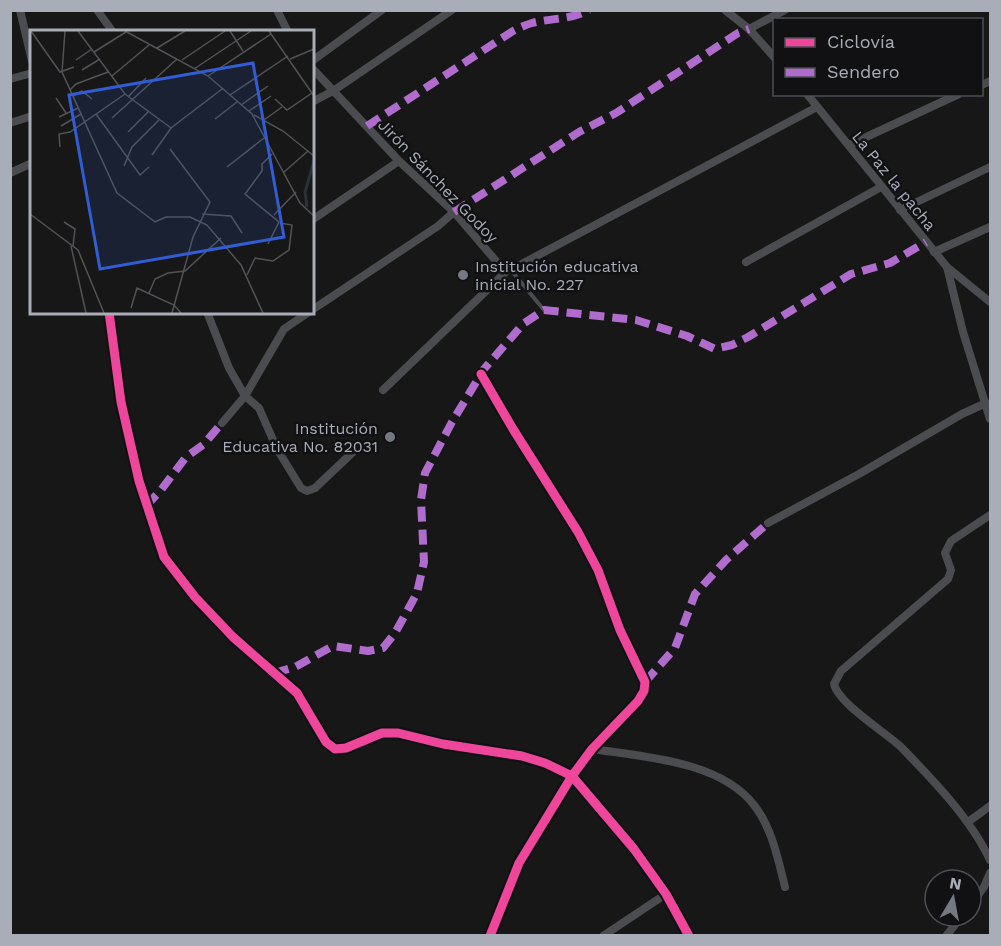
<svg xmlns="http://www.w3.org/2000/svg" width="1001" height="946" font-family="'Work Sans',sans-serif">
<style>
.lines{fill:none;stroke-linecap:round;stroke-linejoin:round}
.lane{stroke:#4b4c50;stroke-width:4}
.street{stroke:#4b4c50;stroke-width:8}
.quiet{stroke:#b06ccc;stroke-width:8;stroke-dasharray:15 8;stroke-linecap:butt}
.cycleway-casing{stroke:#111113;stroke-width:13}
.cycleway{stroke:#ed469a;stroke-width:9}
.poi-dot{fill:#757880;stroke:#111113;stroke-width:2}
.labels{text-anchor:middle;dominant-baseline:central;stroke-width:5;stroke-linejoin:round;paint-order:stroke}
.street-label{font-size:16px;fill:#a8adb8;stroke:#111113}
.poi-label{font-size:16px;fill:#a8adb8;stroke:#111113;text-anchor:start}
.inset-river{fill:none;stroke:#2a3239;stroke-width:3}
.inset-road{fill:none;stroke:#515357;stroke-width:1.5}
.view{fill:#325cd3;fill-opacity:0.15;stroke:#325cd3;stroke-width:3}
.inset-edge{fill:none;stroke:#a8adb8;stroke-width:3}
</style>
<rect width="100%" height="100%" fill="#171717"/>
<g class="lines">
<path class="lane" d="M510 269 544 310"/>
<g class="street">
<path d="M20 10 32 61"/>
<path d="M97 10 113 32"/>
<path d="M277 10 288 32"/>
<path d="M725 10 749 29 774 57"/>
<path d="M749 29 785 10"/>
<path d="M312 61 382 10"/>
<path d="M312 68 399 161 454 212 496 261 502 267 509 269"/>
<path d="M10 79 32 73"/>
<path d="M982 85 990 81"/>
<path d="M807 94 947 267 963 332 990 419"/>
<path d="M312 102 333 91 452 10"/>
<path d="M10 123 32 116"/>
<path d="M849 145 959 94"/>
<path d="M10 173 32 163"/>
<path d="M900 210 990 167"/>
<path d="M312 220 399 161"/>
<path d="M934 252 990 227"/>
<path d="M746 262 881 187"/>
<path d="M947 267 990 302"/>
<path d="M312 310 438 226 454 212"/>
<path d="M109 312 121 402 139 481 164 557 195 597 233 637 297 693 326 742 335 749 346 748 382 733H398L443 744 522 756 545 763 572 776 634 849 666 894 689 936"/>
<path d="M207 312 229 368 245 396 259 408 277 449 301 488 307 491 315 488 353 452"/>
<path d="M481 374 513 429 578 532 598 570 620 630 645 682 644 691 638 701 592 749 572 776 519 863 490 936"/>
<path d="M383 390 509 269 516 267 817 107"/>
<path d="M222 423 245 396 284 329 309 312"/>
<path d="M990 515 951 541 945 553 951 570 948 579 841 671 834 684C838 703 885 732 901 747 933 780 971 819 990 860"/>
<path d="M768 523 859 474 962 414 986 403"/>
<path d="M592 749C645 757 720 761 754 805 772 828 778 859 785 887"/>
<path d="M968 822 990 806"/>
<path d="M971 905 984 887 990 873"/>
<path d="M603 936 666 894"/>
<path d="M946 936 962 916"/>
</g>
<g class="quiet">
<path d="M367 126 513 31C519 28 525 25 532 23 551 18 570 20 589 10"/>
<path d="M454 212 579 132 616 113 738 33 749 29"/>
<path d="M146 506 161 490 186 457 203 445 222 423"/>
<path d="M274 673 295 667 333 646 368 651 383 648 395 633 417 593 424 562 421 500 425 473 452 422 484 369 523 324 544 310 636 320 687 336 715 349 732 345 748 337 851 274 890 263 926 242"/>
<path d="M645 682 675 648 695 594 726 560 768 523"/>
</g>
<defs>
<g id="cycleway">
<path d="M109 312 121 402 139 481 164 557 195 597 233 637 297 693 326 742 335 749 346 748 382 733H398L443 744 522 756 545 763 572 776 634 849 666 894 689 936"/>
<path d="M481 374 513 429 578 532 598 570 620 630 645 682 644 691 638 701 592 749 572 776 519 863 490 936"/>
</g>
</defs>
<use href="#cycleway" class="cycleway-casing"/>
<use href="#cycleway" class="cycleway"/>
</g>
<g class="poi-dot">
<circle cx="463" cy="275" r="6"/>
<circle cx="390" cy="437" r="6"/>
</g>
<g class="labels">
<g class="street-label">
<text transform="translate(438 181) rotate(46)">Jirón Sánchez Godoy</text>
<text transform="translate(894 181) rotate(51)">La Paz la pacha</text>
</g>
<g class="poi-label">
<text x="475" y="266">Institución educativa<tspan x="475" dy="18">inicial No. 227</tspan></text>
<text x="378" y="428" text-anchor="end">Institución<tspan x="378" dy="18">Educativa No. 82031</tspan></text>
</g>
</g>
<g transform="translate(30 30)">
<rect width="284" height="284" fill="#171717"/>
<path class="inset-river" d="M277 177 275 162 284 131"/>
<path class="inset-road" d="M1 1 30 42 44 37M35 1 32 42 87 163 125 192 136 187H160L177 195 211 235 233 283M48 1 95 64 141 98M95 1 178 46 222 84 270 173 284 186M200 1 213 21M239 1 284 66M127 18 155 1M64 22 96 2M260 29 284 19M46 30 62 19M152 30 195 1M164 39 221 1M52 40 70 29M82 46 119 15M178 46 241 4M40 60 46 54 78 42M200 65 258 26M43 66 52 61 62 69M98 67 116 48M26 68 36 83M245 69 257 80 282 63M211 75 238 56M219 81 241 66M66 84 110 145 119 137M224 85 253 101 284 126M29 87 48 78M82 88 147 29M185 89 207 72M234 90 252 77M31 96 51 84M98 102 118 82M30 117 29 104 40 102 95 64M140 119 180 172 163 207 142 283M122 125 141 98 192 59M94 136 102 117 129 90M197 137 234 108M254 142 278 121M0 184 48 220 74 283M172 184 201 186 212 203M244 185 266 162M34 192 45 199 43 216M238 214 249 192 215 164 232 141V134L242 124M41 216 56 283M217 245 225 228 243 231 259 220 262 195 250 193M119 263 125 249 138 243 155 241 191 208M101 278 107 258 144 275 151 283"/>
<path class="view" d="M223 33 254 207 70 239 39 65Z"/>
<rect width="284" height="284" class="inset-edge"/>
</g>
<rect width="1001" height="946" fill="none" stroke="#a8adb8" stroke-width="24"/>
<rect x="773" y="18" width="210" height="78" fill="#111113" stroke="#4d4f55" stroke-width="1.5"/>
<rect x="785" y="38" width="30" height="9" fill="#ed469a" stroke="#4d4f55" stroke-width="1.5"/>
<text x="827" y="48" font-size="18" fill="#a8adb8">Ciclovía</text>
<rect x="785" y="68" width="30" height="9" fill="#b06ccc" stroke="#4d4f55" stroke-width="1.5"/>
<text x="827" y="78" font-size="18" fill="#a8adb8">Sendero</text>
<g transform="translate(953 898) rotate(10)"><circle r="28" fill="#111113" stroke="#4d4f55" stroke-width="1.5"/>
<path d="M0-4.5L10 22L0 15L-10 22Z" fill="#757880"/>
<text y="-9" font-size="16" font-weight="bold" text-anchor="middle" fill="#a8adb8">N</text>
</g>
</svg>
